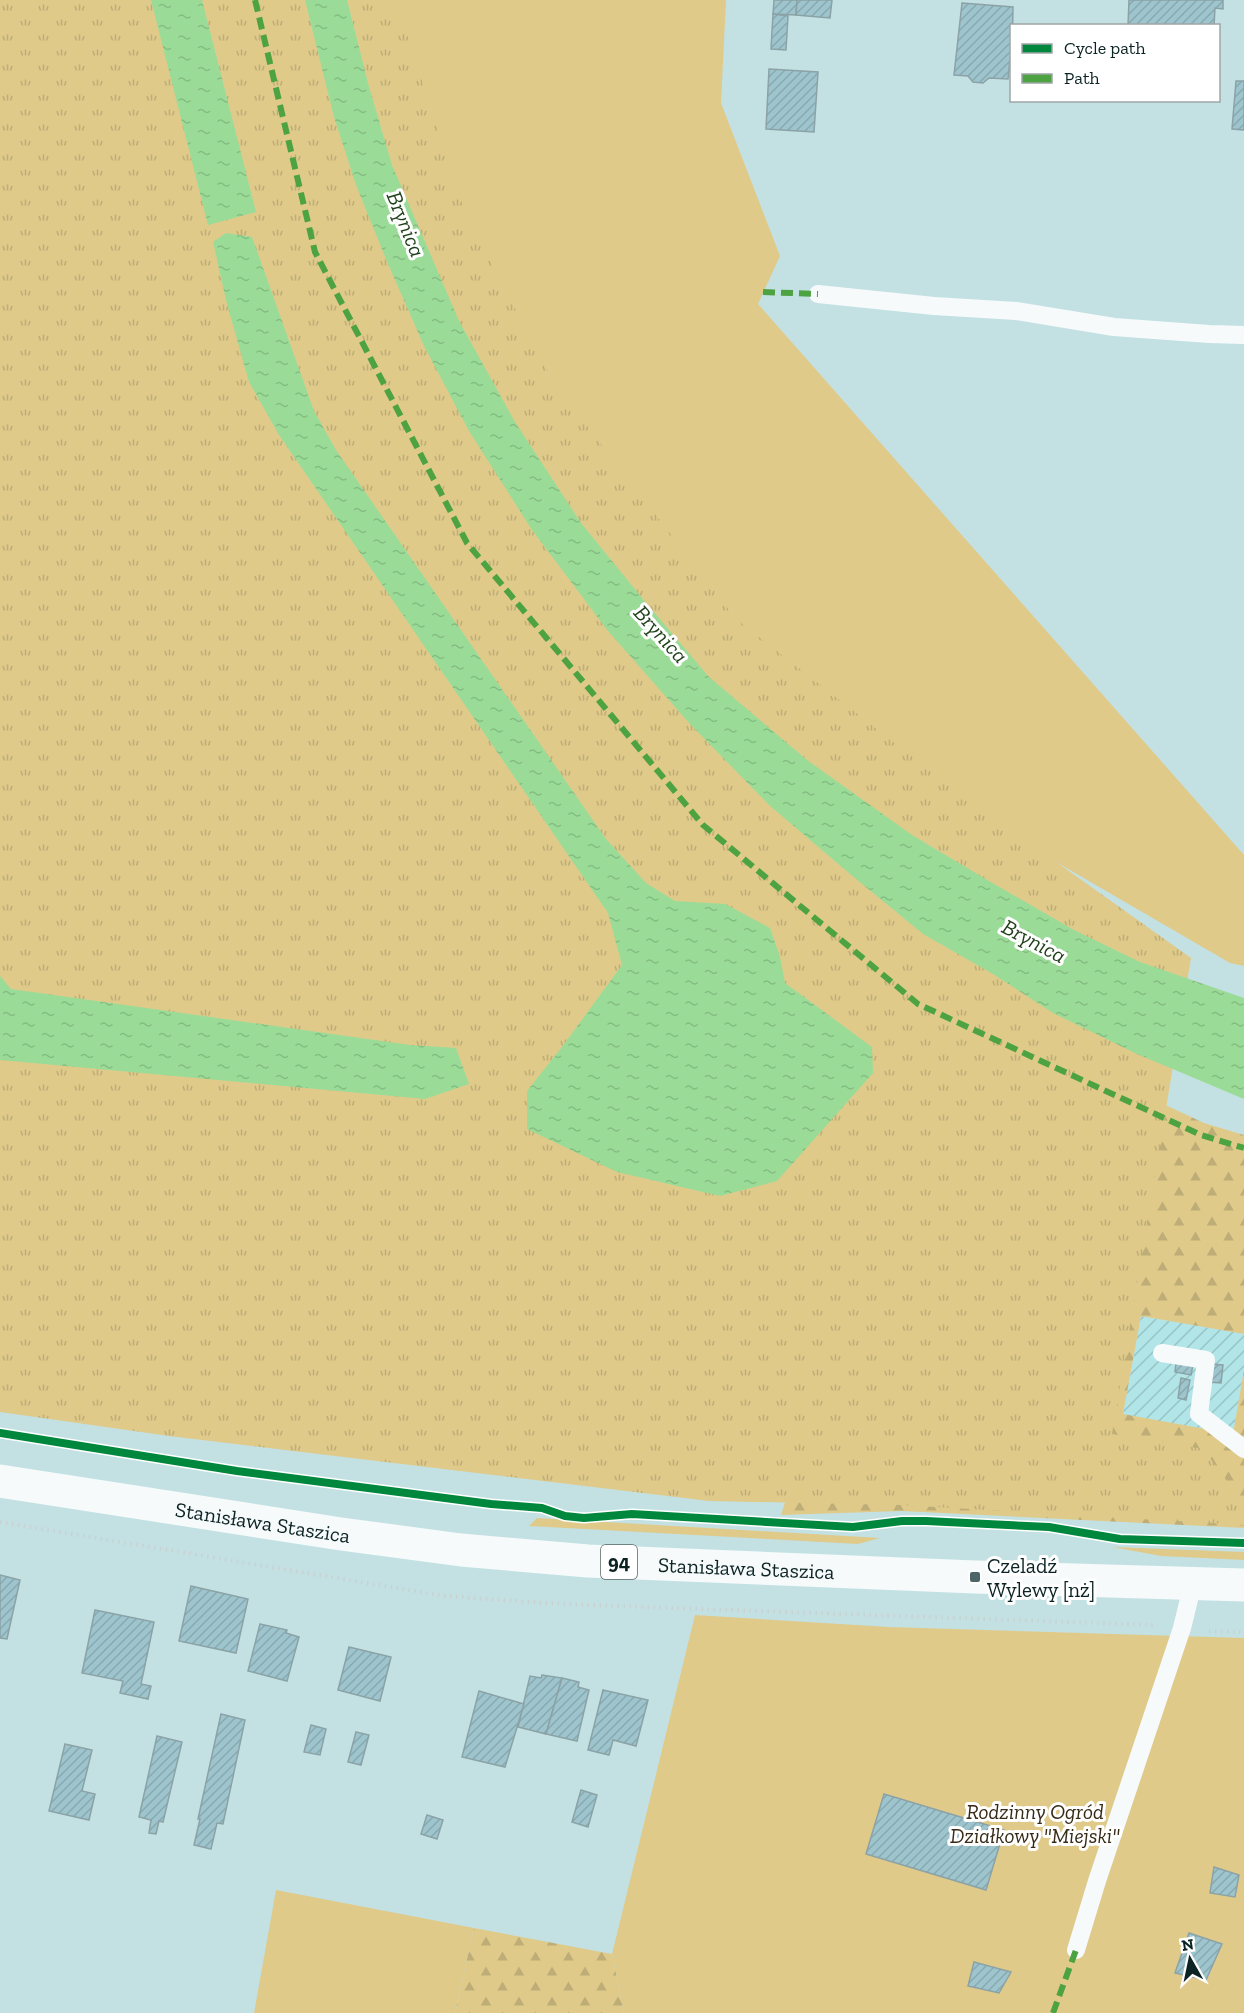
<svg xmlns="http://www.w3.org/2000/svg" width="1244" height="2013" font-family="'Zilla Slab',serif">
<style>
.industrial{fill:url(#industrial-furrows)}
.green{fill:#dfca8a}
.forest{fill:url(#forest-firs)}
.park{fill:url(#park-tufts)}
.water{fill:url(#water-ripples)}
.building{fill:url(#building-hatch);stroke:#8ba2a6;stroke-width:1.5}
.lines{fill:none;stroke-linecap:round;stroke-linejoin:round}
.path{stroke:#c8d2d2;stroke-width:4;stroke-dasharray:1.5 4.5;stroke-linecap:butt}
.service{stroke:#f6fafb;stroke-width:18}
.primary{stroke:#f6fafb;stroke-width:33}
.quiet{stroke:#4da242;stroke-width:6;stroke-dasharray:12 6;stroke-linecap:butt}
.cycleway-casing{stroke:#fff;stroke-width:11}
.cycleway{stroke:#00873e;stroke-width:8}
.poi-dot{fill:#4c6667;stroke:#fff;stroke-width:2}
.labels{text-anchor:middle;dominant-baseline:central;stroke-width:6;stroke-linejoin:round;paint-order:stroke}
.shield{fill:#fff;stroke:#556566;stroke-width:1.5}
.shield-label{font-size:20px;font-weight:bold;fill:#0c2324}
.street-label{font-size:21px;fill:#0c2324;stroke:#fff}
.poi-label{font-size:21px;fill:#0c2324;stroke:#fff;text-anchor:start}
.park-label{font-size:21px;font-style:italic;fill:#372b17;stroke:#fff}
.water-label{font-size:22px;font-style:italic;fill:#1f3f18;stroke:#fff}
</style>
<defs>
<pattern id="industrial-furrows" width="10" height="10" patternUnits="userSpaceOnUse" patternTransform="scale(1.5)"><rect width="10" height="10" fill="#b2e5e7"/><path d="M-1 1l2-2M0 10L10 0M9 11l2-2" fill="none" stroke="#98c4c6"/></pattern>
<pattern id="forest-firs" width="22" height="20" patternUnits="userSpaceOnUse" patternTransform="scale(1.5)"><rect width="22" height="20" fill="#dfca8a"/><path d="M5 1l3.5 6h-7zM16 11l3.5 6h-7z" fill="#bead77"/></pattern>
<pattern id="park-tufts" width="24" height="20" patternUnits="userSpaceOnUse" patternTransform="scale(1.5)"><rect width="24" height="20" fill="#dfca8a"/><path d="M3 7l-1-3M5 7V3M7 7l1-3M15 17l-1-3M17 17v-4M19 17l1-3" fill="none" stroke="#bead77"/></pattern>
<pattern id="water-ripples" width="26" height="14" patternUnits="userSpaceOnUse" patternTransform="scale(1.5)"><rect width="26" height="14" fill="#9adc97"/><path d="M2 4q2-2 4 0t4 0M15 11q2-2 4 0t4 0" fill="none" stroke="#84bc82"/></pattern>
<pattern id="building-hatch" width="6" height="6" patternUnits="userSpaceOnUse" patternTransform="scale(1.5)"><rect width="6" height="6" fill="#9ec5cd"/><path d="M-1 1l2-2M0 6l6-6M5 7l2-2" fill="none" stroke="#87a9b0"/></pattern>
</defs>
<rect width="100%" height="100%" fill="#c3e1e3"/>
<path class="industrial" d="M1141 1316 1244 1334V1370L1233 1434 1123 1415Z"/>
<g class="green">
<path d="M386 0H726L721 103 780 256 758 304 1244 855V966L1230 963 937 793 723 626 544 387 455 213Z"/>
<path d="M537 1518 880 1538 858 1544 529 1526Z"/>
<path d="M1112 1547 1244 1552V1560L1161 1556Z"/>
<path d="M695 1615 889 1627 1244 1638V2013H624L612 1954Z"/>
<path d="M276 1890 474 1928 455 2013H254Z"/>
</g>
<g class="forest">
<path d="M1037 1045 1204 1123 1244 1135V1334L1141 1316 1123 1414 1233 1434 1244 1370V1528L902 1511 781 1515 831 1354Z"/>
<path d="M474 1928 612 1954 624 2013H455Z"/>
</g>
<path class="park" d="M0 0H397L399 10 466 215 554 383 736 619 951 787 1191 958 1112 1434 1203 1449 1244 1504V1525L901 1505 709 1501 169 1436 0 1412Z"/>
<g class="water">
<path d="M151 0H202L256 212 208 225Z"/>
<path d="M305 0H347L369 87 392 165 459 321 515 422 581 523 642 598 709 677 807 760 912 835 989 881 1074 930 1140 962 1244 998V1099L1137 1054 1053 1013 993 974 923 934 850 874 769 805 690 724 608 631 532 530 469 431 424 346 388 264 356 185 334 117Z"/>
<path d="M226 233 252 237 314 411 336 450 606 839 646 883 675 901 725 904 770 928 780 957 785 983 872 1047 873 1073 777 1181 720 1196 617 1172 527 1129V1091L562 1047 622 965 608 913 279 435 249 382 227 304 213 242Z"/>
<path d="M0 976 11 989 410 1045 456 1048 469 1084 425 1099 0 1060Z"/>
</g>
<g class="building">
<path d="M774 0H797L796 15 773 14Z"/>
<path d="M797 0H832L830 18 796 15Z"/>
<path d="M1129 0H1223V9L1215 8 1214 26H1128Z"/>
<path d="M962 3 1013 7 1012 59H1010L1008 79 989 78 983 83 973 82 968 76 954 75Z"/>
<path d="M773 14 788 16 786 50 771 49Z"/>
<path d="M769 69 818 72 814 132 766 129Z"/>
<path d="M1236 81H1244V130L1232 129Z"/>
<path d="M1176 1363 1193 1365 1191 1375 1175 1372Z"/>
<path d="M1211 1364 1223 1365 1221 1383 1209 1382Z"/>
<path d="M1181 1378 1190 1380 1186 1400 1178 1398Z"/>
<path d="M0 1575 20 1580 7 1639 0 1638Z"/>
<path d="M191 1586 248 1599 236 1653 179 1641Z"/>
<path d="M95 1610 154 1622 141 1684 151 1686 148 1699 120 1693 123 1681 82 1673Z"/>
<path d="M260 1624 287 1630 286 1633 299 1637 287 1681 248 1671Z"/>
<path d="M349 1647 391 1657 380 1701 338 1690Z"/>
<path d="M542 1675 562 1678 546 1734 518 1727 530 1676 541 1678Z"/>
<path d="M562 1678 579 1682 578 1687 589 1690 577 1741 546 1734Z"/>
<path d="M603 1690 648 1700 636 1746 613 1740 609 1755 588 1750Z"/>
<path d="M479 1691 524 1704 505 1767 462 1757Z"/>
<path d="M221 1714 245 1720 223 1824 217 1823 211 1849 194 1845 200 1819H198Z"/>
<path d="M311 1725 326 1729 320 1755 304 1752Z"/>
<path d="M356 1732 369 1735 361 1765 348 1762Z"/>
<path d="M157 1736 182 1742 163 1822 159 1821 156 1834 149 1833 151 1820 139 1817Z"/>
<path d="M65 1744 92 1750 82 1791 95 1794 89 1820 49 1811Z"/>
<path d="M581 1790 597 1795 588 1827 572 1822Z"/>
<path d="M884 1794 1004 1830 986 1890 866 1854Z"/>
<path d="M427 1815 443 1820 437 1839 421 1834Z"/>
<path d="M1214 1867 1239 1875 1235 1897 1210 1893Z"/>
<path d="M1189 1933 1222 1944 1206 1980 1175 1973Z"/>
<path d="M974 1962 1011 1972 999 1993 968 1986Z"/>
</g>
<g class="lines">
<g class="path">
<path d="M0 1522 445 1596 561 1604 1153 1625"/>
<path d="M1209 1631 1244 1632"/>
</g>
<g class="service">
<path d="M818 294 934 306 1016 311 1114 327 1209 334 1244 335"/>
<path d="M1162 1353 1206 1360 1199 1414 1244 1449"/>
<path d="M1076 1950 1097 1881 1182 1628 1193 1583"/>
</g>
<path class="primary" id="s1" d="M0 1481 341 1534 461 1550 588 1561 975 1577 1244 1585"/>
<g class="quiet">
<path d="M255 0 315 252 467 543 703 825 918 1004 1201 1135 1244 1148"/>
<path d="M763 292 818 294"/>
<path d="M1053 2013 1076 1950"/>
</g>
<defs>
<path id="cycleway" d="M0 1433 237 1471 491 1504 542 1508 565 1516 584 1518 632 1514 853 1527 902 1521H926L1049 1527 1120 1539 1244 1543"/>
</defs>
<use href="#cycleway" class="cycleway-casing"/>
<use href="#cycleway" class="cycleway"/>
</g>
<rect class="poi-dot" x="969" y="1571" width="12" height="12" rx="3"/>
<g class="labels">
<rect class="shield" x="601" y="1545" width="36" height="34" rx="4.5"/>
<g class="shield-label">
<text x="619" y="1562">94</text>
</g>
<g class="street-label">
<text stroke="none"><textPath href="#s1" startOffset="266">Stanisława Staszica</textPath></text>
<text stroke="none"><textPath href="#s1" startOffset="752">Stanisława Staszica</textPath></text>
</g>
<g class="poi-label">
<text x="987" y="1565">Czeladź<tspan x="987" dy="24">Wylewy [nż]</tspan></text>
</g>
<g class="park-label">
<text x="1035" y="1811">Rodzinny Ogród<tspan x="1035" dy="24">Działkowy "Miejski"</tspan></text>
</g>
<g class="water-label">
<text transform="translate(406 224) rotate(68)">Brynica</text>
<text transform="translate(661 634) rotate(48)">Brynica</text>
<text transform="translate(1034 941) rotate(28)">Brynica</text>
</g>
</g>
<rect x="1010" y="24" width="210" height="78" fill="#ffffff" stroke="#9ea7a7" stroke-width="1.5"/>
<rect x="1022" y="44" width="30" height="9" fill="#00873e" stroke="#9ea7a7" stroke-width="1.5"/>
<text x="1064" y="54" font-size="18" fill="#0c2324">Cycle path</text>
<rect x="1022" y="74" width="30" height="9" fill="#4da242" stroke="#9ea7a7" stroke-width="1.5"/>
<text x="1064" y="84" font-size="18" fill="#0c2324">Path</text>
<g transform="translate(1190 1959) rotate(351)" stroke="#ffffff" stroke-width="4.5" paint-order="stroke">
<path d="M0-4.5L10 22L0 15L-10 22Z" fill="#0c2324"/>
<text y="-9" font-size="16" font-weight="bold" text-anchor="middle" fill="#0c2324">N</text>
</g>
</svg>
